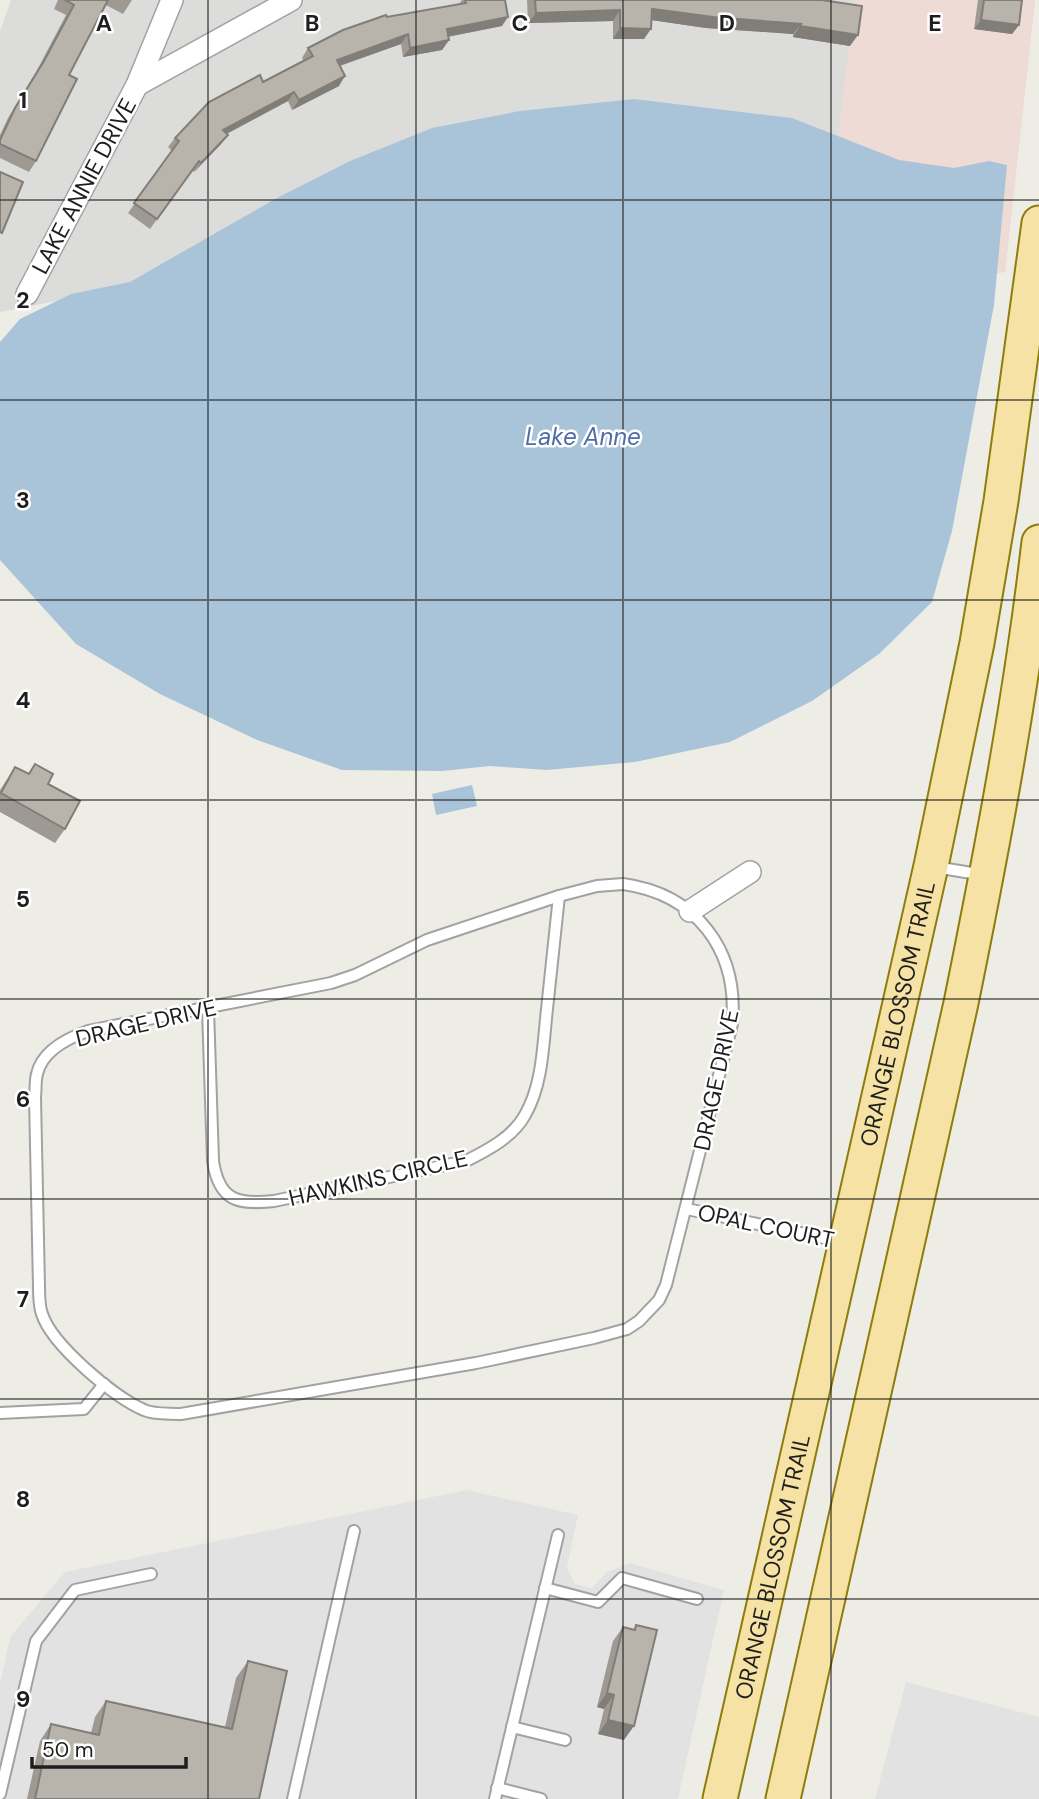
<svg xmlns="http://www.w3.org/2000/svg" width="1039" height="1799" font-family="'DM Sans',sans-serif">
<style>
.residential{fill:#dcdcdb}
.commercial{fill:#eedbd6}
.parking{fill:#e2e2e2}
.water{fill:#a9c4d9}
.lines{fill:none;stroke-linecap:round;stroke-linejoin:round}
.service-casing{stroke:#a2a2a2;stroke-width:14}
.minor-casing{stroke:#a2a2a2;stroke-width:24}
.primary-casing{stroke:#8e7c0b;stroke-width:37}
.service{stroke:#fff;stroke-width:10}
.minor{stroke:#fff;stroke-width:21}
.primary{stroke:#f5e2a4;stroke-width:33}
.wall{fill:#9e9a93}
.shaded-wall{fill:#817d78}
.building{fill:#b8b3ab;stroke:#817d78;stroke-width:2}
.grid{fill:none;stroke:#1e1e1e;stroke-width:2;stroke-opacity:0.55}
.labels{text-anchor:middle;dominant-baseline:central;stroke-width:5;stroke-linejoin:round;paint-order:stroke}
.street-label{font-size:23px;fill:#1e1e1e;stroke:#fff}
.water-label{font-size:24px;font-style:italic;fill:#516ba7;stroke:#fff}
.grid-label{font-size:23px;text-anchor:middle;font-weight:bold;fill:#1e1e1e;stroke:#fff;stroke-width:5;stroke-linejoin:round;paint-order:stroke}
</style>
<rect width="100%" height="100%" fill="#eeede5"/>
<path class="residential" d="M11 0H1035L1005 272 198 274 0 312V31Z"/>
<path class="commercial" d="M855 0H1035L1005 272 816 309Z"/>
<g class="parking">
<path d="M467 1490 578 1515 567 1567 575 1584 592 1588 607 1572 629 1563 724 1590 678 1799H0V1684L10 1637 65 1572Z"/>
<path d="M906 1682 1039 1717V1799H875Z"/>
</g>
<g class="water">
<path d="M634 99 792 118 899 160 954 168 989 161 1007 165 994 305 952 531 932 602 879 654 812 701 730 742 635 762 547 770 490 766 442 771 342 770 257 740 160 694 76 644 0 560V342L20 319 71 294 130 282 275 199 350 161 432 128 520 111Z"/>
<path d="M472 785 477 806 436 815 432 794Z"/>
</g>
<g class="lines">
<defs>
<g id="service">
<path d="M935 867 984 875"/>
<path d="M623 884C696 894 739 950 732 1024L666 1285 659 1300 639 1321 627 1329 594 1338 476 1363 181 1414C170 1413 154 1415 144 1410 114 1397 52 1345 42 1314 39 1306 39 1296 39 1287L35 1097C36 1089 35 1081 37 1074 42 1051 68 1038 88 1031L331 983 355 975 427 940 559 896 597 886Z"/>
<path d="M208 1009 213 1161C219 1201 238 1205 274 1201L466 1161C488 1150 513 1137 525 1115 543 1084 543 1044 547 1009 551 972 555 934 559 896"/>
<path d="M687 1209 843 1242"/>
<path d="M0 1413 84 1409 104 1384"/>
<path d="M545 1588 598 1602 622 1578 697 1599"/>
<path d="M512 1727 565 1740"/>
<path d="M497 1788 541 1799"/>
<path d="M0 1794 36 1641 75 1590 151 1574"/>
<path d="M293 1799 354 1531"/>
<path d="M495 1799 558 1535"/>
</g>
<g id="minor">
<path d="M137 85 291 0"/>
<path d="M27 294 137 85 172 0"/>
<path d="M690 911 750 872"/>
</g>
<g id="primary">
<path id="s1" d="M720 1799 931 866 977 643 1001 501 1039 223"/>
<path d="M783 1799 961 1003C992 850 1021 697 1039 542"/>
</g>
</defs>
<use href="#service" class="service-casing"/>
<use href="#minor" class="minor-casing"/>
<use href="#primary" class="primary-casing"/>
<use href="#service" class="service"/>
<use href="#minor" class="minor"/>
<use href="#primary" class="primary"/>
</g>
<g class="wall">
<path d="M58 0H132L123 14 106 5 69 75 36 161 29 172 0 158V135L8 118 36 72 66 15 54 9Z"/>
<path d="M462 0H505L502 26 448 37 449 40 442 50 403 57 401 44 340 66 339 86 292 110 288 101 227 134 228 135 221 144 194 172 192 170 150 229 128 213 172 151 168 147 175 138 263 82 304 61 302 58 308 48 387 17 459 4Z"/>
<path d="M527 0H822L850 46 793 37V34L706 28 652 20 644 39H613V21L528 23Z"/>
<path d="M978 0H1022L1019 25 1012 34 974 29Z"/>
<path d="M35 764 48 784 65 829 55 843 0 812V790L15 767 28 774Z"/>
<path d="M636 1625 624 1740 598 1734 604 1709 597 1707 613 1641 623 1627 633 1630Z"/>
<path d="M248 1661 259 1799H27L40 1741 51 1724 91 1733 95 1717 106 1701 225 1727 236 1678Z"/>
</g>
<g class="shaded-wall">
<path d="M652 9 801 24 793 34 706 28 644 19Z"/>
<path d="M620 10 613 21 528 23 536 13Z"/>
<path d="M508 17 502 26 440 38 447 29Z"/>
<path d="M981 20 1019 25 1012 34 974 29Z"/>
<path d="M800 26 858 35 850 46 793 37Z"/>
<path d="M620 28 651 29 644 39H613Z"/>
<path d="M408 34 401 44 330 69 337 60Z"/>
<path d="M449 40 442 50 403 57 410 48Z"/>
<path d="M345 76 339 86 292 110 299 100Z"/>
<path d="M294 92 288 101 216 139 223 130Z"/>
<path d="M228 135 221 144 194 172 201 163Z"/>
<path d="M607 1693 614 1695 604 1709 597 1707Z"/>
<path d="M608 1720 634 1726 624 1740 598 1734Z"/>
</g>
<g class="building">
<path d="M65 0H108L69 75 77 79 36 161 0 144V140L15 108 44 61 74 5Z"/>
<path d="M465 0H505L508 17 447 29 449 40 410 48 408 34 337 60 345 76 299 100 294 92 223 130 228 135 201 163 199 161 157 219 134 203 179 141 175 138 209 102 260 75 263 82 313 56 308 48 343 30 386 15 387 17 466 3Z"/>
<path d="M535 0H822L862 6 858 35 800 26 801 24 713 17 652 9 651 29 620 28V10L536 13Z"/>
<path d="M984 0H1022L1019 25 981 20Z"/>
<path d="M0 172 23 182 2 233 0 232Z"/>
<path d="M35 764 53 774 48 784 80 801 65 829 1 793 15 767 29 774Z"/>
<path d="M636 1625 657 1630 634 1726 608 1720 614 1695 607 1693 623 1627 635 1630Z"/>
<path d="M248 1661 287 1671 259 1799H35L51 1724 99 1735 106 1701 232 1729Z"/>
</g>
<path class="grid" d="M208 0V1799M416 0V1799M623 0V1799M831 0V1799M0 200H1039M0 400H1039M0 600H1039M0 800H1039M0 999H1039M0 1199H1039M0 1399H1039M0 1599H1039"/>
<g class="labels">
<g class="street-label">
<text transform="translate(84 186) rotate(-62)">LAKE ANNIE DRIVE</text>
<text stroke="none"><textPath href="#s1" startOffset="805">ORANGE BLOSSOM TRAIL</textPath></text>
<text transform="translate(146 1023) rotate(-13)">DRAGE DRIVE</text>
<text transform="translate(716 1080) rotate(-78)">DRAGE DRIVE</text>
<text transform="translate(378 1178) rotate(-13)">HAWKINS CIRCLE</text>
<text transform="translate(766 1226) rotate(12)">OPAL COURT</text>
<text stroke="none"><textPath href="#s1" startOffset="238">ORANGE BLOSSOM TRAIL</textPath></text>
</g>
<g class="water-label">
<text x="583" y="436">Lake Anne</text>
</g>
</g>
<g class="grid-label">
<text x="104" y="31">A</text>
<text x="312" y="31">B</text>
<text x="520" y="31">C</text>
<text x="727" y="31">D</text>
<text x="935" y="31">E</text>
<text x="23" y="108">1</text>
<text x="23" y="308">2</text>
<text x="23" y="508">3</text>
<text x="23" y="708">4</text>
<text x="23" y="907">5</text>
<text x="23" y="1107">6</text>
<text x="23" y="1307">7</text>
<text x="23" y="1507">8</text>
<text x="23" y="1707">9</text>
</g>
<path d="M32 1757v10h154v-10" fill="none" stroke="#1e1e1e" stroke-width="3.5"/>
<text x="42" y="1757" font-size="21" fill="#1e1e1e" stroke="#ffffff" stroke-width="5" paint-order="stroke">50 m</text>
</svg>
